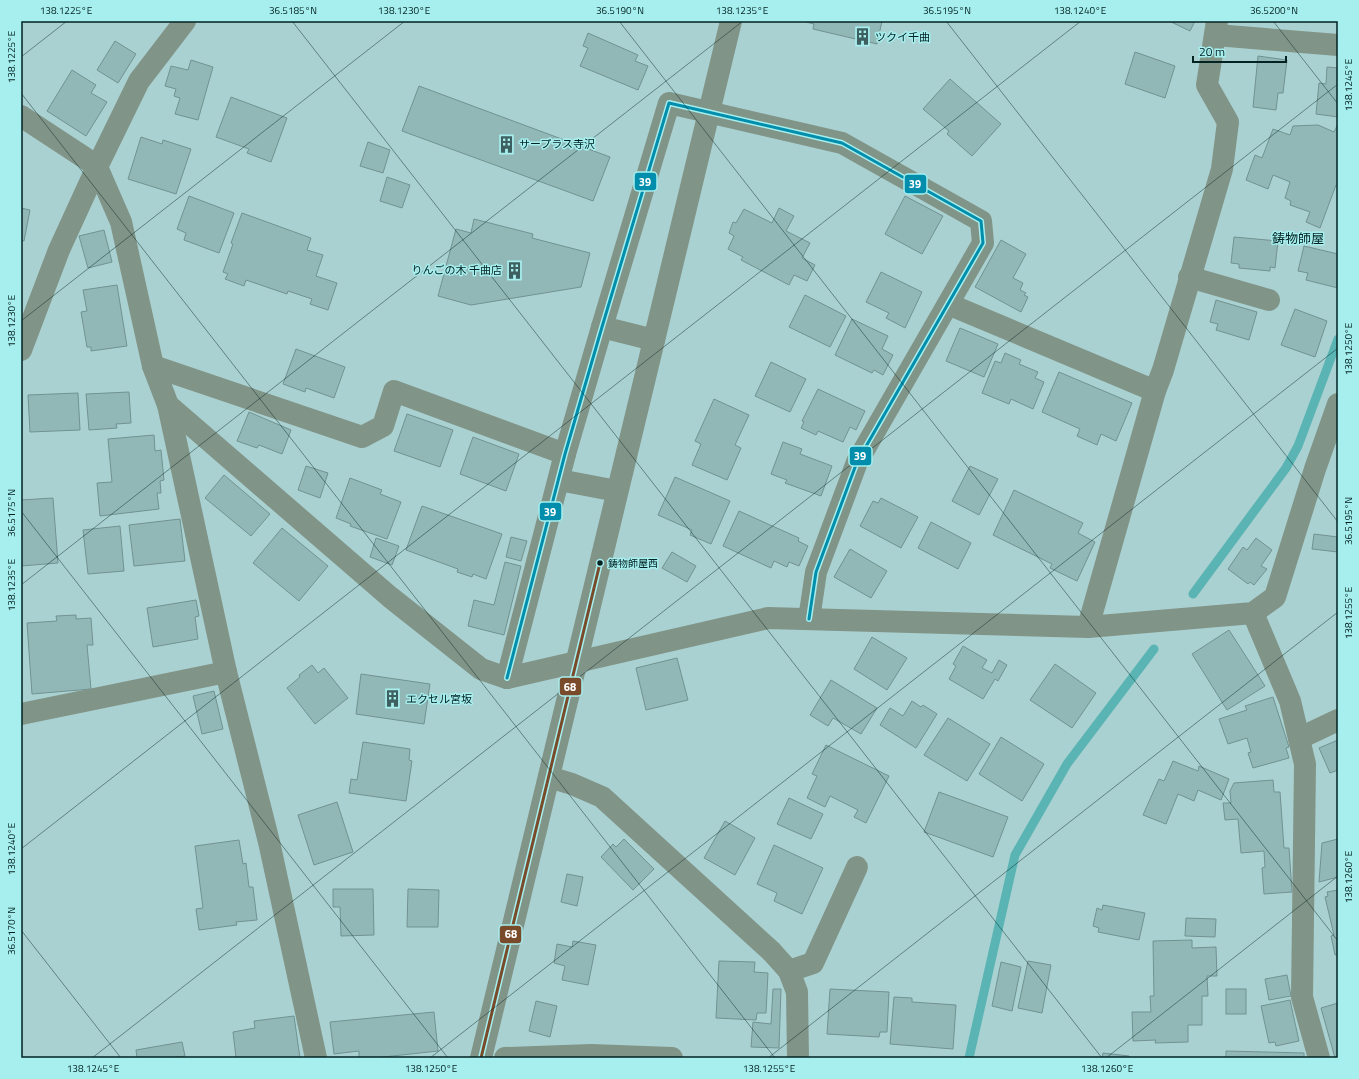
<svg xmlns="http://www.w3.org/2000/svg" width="1359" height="1079" font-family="'Titillium Web','Noto Sans JP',sans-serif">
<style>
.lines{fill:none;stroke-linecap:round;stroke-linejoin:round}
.stream{stroke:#5ab4b4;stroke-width:9}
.building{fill:#91b8b7;stroke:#719291}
.minor{stroke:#819488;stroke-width:22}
.tertiary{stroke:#819488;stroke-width:22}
.bus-1-casing{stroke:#a6efee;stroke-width:6}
.bus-2-casing{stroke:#a6efee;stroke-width:6}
.bus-1{stroke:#018eac;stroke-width:3}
.bus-2{stroke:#7a4b2a;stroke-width:3}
.ticks{fill:none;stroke:#032222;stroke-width:1;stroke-opacity:0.45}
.bus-dot{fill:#032222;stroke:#a6efee;stroke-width:1.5}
.labels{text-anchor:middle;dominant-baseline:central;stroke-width:3;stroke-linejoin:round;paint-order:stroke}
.bus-label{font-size:10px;fill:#032222;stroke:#a6efee;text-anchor:start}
.poi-label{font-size:11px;fill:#032222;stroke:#a6efee;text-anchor:start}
.quarter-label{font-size:13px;fill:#032222;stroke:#a6efee}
.line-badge{stroke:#a6efee;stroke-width:1.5}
.badge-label{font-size:11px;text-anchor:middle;font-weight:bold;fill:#fff}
.neatline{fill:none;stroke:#032222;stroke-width:1.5}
.ticks-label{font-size:10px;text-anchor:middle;fill:#032222}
</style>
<rect width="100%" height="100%" fill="#aad1d1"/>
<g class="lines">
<g class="stream">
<path d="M1193 594 1286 468 1298 446 1338 339"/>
<path d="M969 1058 1015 855 1067 764 1154 649"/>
</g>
</g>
<g class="building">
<path d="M806 21H882L877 44 813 29 814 24 806 22Z"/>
<path d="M1169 21H1195L1190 31Z"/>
<path d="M588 33 638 55 635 61 648 66 638 90 580 66 588 48 583 46Z"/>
<path d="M115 41 136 54 118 83 97 70Z"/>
<path d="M1135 52 1175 66 1165 98 1125 84Z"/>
<path d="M1258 56 1287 60 1283 93H1278L1276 110 1253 107Z"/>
<path d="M191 60 213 67 198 120 175 114 180 98 174 96 176 89 165 86 171 66 188 70Z"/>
<path d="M1327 67 1338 68V117L1316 114 1319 83 1326 84Z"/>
<path d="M72 70 96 85 91 93 107 102 86 136 47 111Z"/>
<path d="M950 79 1001 124 972 156 947 134 949 131 923 109Z"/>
<path d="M419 86 610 157 593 201 402 131Z"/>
<path d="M231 97 287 118 271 162 247 153 249 149 216 137Z"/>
<path d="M1318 125 1334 132 1337 126 1338 127V186L1336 185 1320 228 1306 222 1310 212 1290 205 1291 201 1285 198 1290 182 1273 175 1268 189 1246 180 1255 155 1262 158 1273 129 1290 135 1293 126Z"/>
<path d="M141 137 162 144 163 140 191 149 176 194 128 179Z"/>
<path d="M368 142 390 150 383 173 360 166Z"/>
<path d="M387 177 410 185 402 208 380 201Z"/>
<path d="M189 196 234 213 219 253 184 240 186 233 177 229Z"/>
<path d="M905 196 943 216 922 254 885 234Z"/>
<path d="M21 208 30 210 24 241 21 240Z"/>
<path d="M779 208 794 216 786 231 810 243 802 258 815 265 807 281 794 275 789 285 741 260 743 257 728 249 734 236 729 233 733 222 736 223 744 209 772 223Z"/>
<path d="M242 213 311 238 307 250 323 255 316 276 337 283 328 310 310 304 312 299 288 291 287 294 246 280 244 286 225 279 228 274 223 272 233 244 231 243Z"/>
<path d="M474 219 533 234 532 238 590 253 581 287 471 305 438 296 456 229 471 233Z"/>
<path d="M104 230 112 262 88 268 79 236Z"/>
<path d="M1234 237 1278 241 1275 268 1270 267V271L1239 268V264L1231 263Z"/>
<path d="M1001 240 1026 254 1013 278 1023 283 1020 290 1026 293 1024 295 1028 297 1021 312 975 287Z"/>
<path d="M1304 246 1338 254V288L1306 280 1308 273 1298 271Z"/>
<path d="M881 272 922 292 905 328 886 318 889 313 866 302Z"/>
<path d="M117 285 127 346 91 351V347H87L81 312 87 311 83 290Z"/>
<path d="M805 295 846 316 830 347 789 327Z"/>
<path d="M1216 300 1257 312 1249 340 1216 330 1218 324 1210 322Z"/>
<path d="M1295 309 1327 321 1315 357 1281 345Z"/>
<path d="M852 319 888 336 882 349 893 355 883 375 874 370 872 373 835 355Z"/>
<path d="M960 328 998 344 984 377 946 361Z"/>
<path d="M296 349 345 367 334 398 306 388 305 392 283 384Z"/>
<path d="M1005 353 1021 360 1019 364 1038 372 1035 378 1044 382 1033 409 1011 399 1009 404 982 393 995 361 1001 363Z"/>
<path d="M771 362 806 379 790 412 755 396Z"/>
<path d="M1059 372 1132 403 1116 441 1101 434 1097 445 1077 436 1080 429 1042 412Z"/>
<path d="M818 389 865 411 856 430 850 427 843 442 818 431 816 435 801 428 804 422 802 421Z"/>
<path d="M129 392 131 423 116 424 117 428 89 430 86 394Z"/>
<path d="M78 393 80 430 30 432 28 395Z"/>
<path d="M714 399 749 415 735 445 741 448 727 480 692 465 701 444 695 441Z"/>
<path d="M249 412 291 430 282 454 259 445 257 448 237 441Z"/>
<path d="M407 414 453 430 440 467 394 451Z"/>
<path d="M154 435 155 451 161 450 164 480 160 481 161 493H157L159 509 100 516 97 483 112 482 108 439Z"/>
<path d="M473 437 519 454 506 491 460 474Z"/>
<path d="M783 442 802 449 800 454 832 466 821 496 785 483 787 480 771 474Z"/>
<path d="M306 466 328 473 320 498 298 490Z"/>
<path d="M970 466 998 479 979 515 952 501Z"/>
<path d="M224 475 270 514 251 536 205 498Z"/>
<path d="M675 477 730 501 711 544 690 535 692 530 658 515Z"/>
<path d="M350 478 382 490 380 494 401 502 387 539 350 526 351 524 336 518Z"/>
<path d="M1014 490 1083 523 1078 533 1095 542 1077 581 1050 568 1052 564 993 535Z"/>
<path d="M53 498 58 563 21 566V500Z"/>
<path d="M881 498 918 517 901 548 860 526 873 501 878 503Z"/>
<path d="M422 506 502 534 486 579 473 574 472 577 457 572 458 569 406 550Z"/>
<path d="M739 511 799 538 798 541 808 546 799 566 789 562 787 567 774 561 771 568 723 546Z"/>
<path d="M180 519 185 561 134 566 129 525Z"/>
<path d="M931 522 971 543 958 569 918 548Z"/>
<path d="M120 526 124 571 88 574 83 530Z"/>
<path d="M282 528 328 566 299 601 253 563Z"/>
<path d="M1314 534 1338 537V552L1312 549Z"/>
<path d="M511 537 527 541 521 561 506 557Z"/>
<path d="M376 538 399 546 392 565 370 557Z"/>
<path d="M1256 538 1272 550 1261 566 1267 569 1254 585 1250 582 1248 584 1228 569 1243 547 1247 550Z"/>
<path d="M850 549 887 571 871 598 834 577Z"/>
<path d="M672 552 696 566 687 582 662 568Z"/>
<path d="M505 562 521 566 504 635 468 626 474 600 494 605Z"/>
<path d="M196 600 199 616 195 617 198 639 153 647 147 608Z"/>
<path d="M76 615V619L91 618 93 645H87L91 689 32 694 27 623 57 621 56 616Z"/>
<path d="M1229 630 1265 686 1227 710 1192 654Z"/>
<path d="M872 637 907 658 887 690 854 669Z"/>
<path d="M963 646 987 660 982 668 992 673 999 660 1007 665 998 681 995 679 983 699 949 679 956 666 953 664Z"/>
<path d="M677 658 688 700 646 710 636 668Z"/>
<path d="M1055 664 1096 693 1072 728 1030 700Z"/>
<path d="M312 665 318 673 324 668 348 698 315 724 287 688 300 677 299 675Z"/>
<path d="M361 674 430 684 424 724 356 714Z"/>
<path d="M831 680 877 708 861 734 833 718 828 726 810 715Z"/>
<path d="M214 691 223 729 202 734 193 696Z"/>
<path d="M1273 697 1289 747 1286 748 1289 758 1253 768 1248 753 1251 752 1247 738 1228 744 1219 719 1247 710 1245 706Z"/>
<path d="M912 701 921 707 923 705 937 714 916 748 880 725 890 708 903 716Z"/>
<path d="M948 718 990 744 967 781 924 755Z"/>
<path d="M1001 737 1044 764 1022 801 979 774Z"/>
<path d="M1338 740V770L1330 773 1319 748Z"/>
<path d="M363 742 410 749 409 760 412 761 406 801 349 793 351 779 357 780Z"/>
<path d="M826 745 889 776 866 823 854 817 858 810 830 796 825 807 807 798 817 776 812 774Z"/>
<path d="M1173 761 1198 771 1199 766 1229 779 1221 800 1198 790 1194 801 1178 794 1166 824 1143 815 1159 779 1164 781Z"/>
<path d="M1273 780 1274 792H1280L1284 848H1289L1292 892 1264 894 1262 868 1265 867 1264 851 1241 853 1238 819 1225 820 1223 803H1231L1230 791 1234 783Z"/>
<path d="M939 792 1008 817 993 857 924 832Z"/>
<path d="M789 798 823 814 811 839 777 824Z"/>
<path d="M337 802 353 852 314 865 298 815Z"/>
<path d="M725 821 755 838 735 875 704 858Z"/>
<path d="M624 839 654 869 633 890 601 857 613 844 616 847Z"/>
<path d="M1338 839V877L1319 882 1322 843Z"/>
<path d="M239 840 243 864 246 863 249 887H253L257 920 236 922 237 925 199 930 196 909 203 908 195 846Z"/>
<path d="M774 845 823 868 802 914 774 901 777 893 757 884Z"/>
<path d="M567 874 583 877 577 906 561 902Z"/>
<path d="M333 889H373L374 935 341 936 340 907H333Z"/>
<path d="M408 889 439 890 438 927H407Z"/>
<path d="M1338 890V954L1335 955 1331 936 1334 935 1325 897 1328 896 1327 892Z"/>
<path d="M1103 905 1145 913 1139 940 1098 932 1099 928 1093 926 1097 908 1102 910Z"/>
<path d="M1186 918 1216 919 1215 937 1185 936Z"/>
<path d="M1192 940V948L1216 947 1217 976H1207L1208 996H1202V1025H1188V1042L1155 1043 1156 1040 1133 1041 1132 1012H1151L1150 996H1154L1153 941Z"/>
<path d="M573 941 596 945 588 985 562 980 565 966 554 963 557 944 572 947Z"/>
<path d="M719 961 755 962 754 972 768 973 766 1013H757L756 1020 716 1018Z"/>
<path d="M1028 961 1051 965 1042 1013 1018 1008Z"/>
<path d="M1001 962 1021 967 1012 1011 992 1006Z"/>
<path d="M1287 975 1291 996 1269 1000 1265 979Z"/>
<path d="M773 989H781L779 1048 751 1047 753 1022 771 1024Z"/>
<path d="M830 989 889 992 887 1032H880L879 1037 827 1034Z"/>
<rect x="1226" y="989" width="20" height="25"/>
<path d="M894 997 912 998V1002L956 1005 953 1049 890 1044Z"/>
<path d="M1290 1000 1299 1041 1276 1046 1275 1042 1269 1043 1261 1006Z"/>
<path d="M536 1001 557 1006 550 1037 529 1031Z"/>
<path d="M1338 1003V1058H1335L1321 1008Z"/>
<path d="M434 1012 438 1051 374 1058H359V1051L334 1054 330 1022Z"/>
<path d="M294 1016 300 1058H236L233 1032 255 1028 254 1021Z"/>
<path d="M182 1042 185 1056 171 1058H137L136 1050Z"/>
<path d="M1226 1051 1304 1053V1058H1226Z"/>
<path d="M1103 1053 1129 1056V1058H1102Z"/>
</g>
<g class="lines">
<g class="minor">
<path d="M1216 35 1338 45"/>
<path d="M21 116 85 158 97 167 121 222 153 366 168 405 226 672 269 842 316 1058"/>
<path d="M1189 277 1269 300"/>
<path d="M948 304 1155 391"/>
<path d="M602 327 654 340"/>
<path d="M21 350 59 250 97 167 139 81 185 21"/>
<path d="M153 366 362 437 383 426 394 391 565 454"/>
<path d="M168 405 390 597 481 669 507 678 768 618 1088 627 1253 613 1275 597 1315 469 1338 404"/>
<path d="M559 480 617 491"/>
<path d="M1253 613 1290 701 1305 764 1302 997 1319 1058"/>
<path d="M1088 627 1155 391 1163 370 1222 169 1228 122 1207 85 1217 21"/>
<path d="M507 678 565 454 602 327 669 103 842 143 981 221 983 243 857 462 816 572 809 619"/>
<path d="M21 714 226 672"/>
<path d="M1300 738 1338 720"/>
<path d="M549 777 572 784 602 797 772 952 789 971 797 992 798 1058"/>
<path d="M789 971 813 963 857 867"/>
<path d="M505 1058 591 1055 672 1058"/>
</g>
<path class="tertiary" d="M481 1058 731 21"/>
<defs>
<path id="bus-1" d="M507 678 565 454 602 327 669 103 842 143 981 221 983 243 857 462 816 572 809 619"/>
<path id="bus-2" d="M481 1058 600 563"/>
</defs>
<use href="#bus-1" class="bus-1-casing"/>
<use href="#bus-2" class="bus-2-casing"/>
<use href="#bus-1" class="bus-1"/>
<use href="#bus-2" class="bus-2"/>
</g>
<path class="ticks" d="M292 21 1102 1058M619 21 1338 941M946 21 1338 522M1273 21 1338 104M21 57 67 21M21 93 775 1058M21 321 405 21M21 511 448 1058M21 585 743 21M21 849 1081 21M21 930 121 1058M92 1058 1338 84M430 1058 1338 348M768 1058 1338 612M1106 1058 1338 876"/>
<defs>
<symbol id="building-bare" viewBox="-9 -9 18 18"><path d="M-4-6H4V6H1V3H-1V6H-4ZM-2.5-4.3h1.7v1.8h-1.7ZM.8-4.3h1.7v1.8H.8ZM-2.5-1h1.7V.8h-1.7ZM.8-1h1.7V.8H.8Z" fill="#3d5f5f" stroke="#a6efee" stroke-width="2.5" paint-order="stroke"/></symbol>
</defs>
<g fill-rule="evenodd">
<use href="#building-bare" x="850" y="24" width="25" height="25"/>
<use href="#building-bare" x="494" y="132" width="25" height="25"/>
<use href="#building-bare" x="502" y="258" width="25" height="25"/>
<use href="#building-bare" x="380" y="686" width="25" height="25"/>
</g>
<circle class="bus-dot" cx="600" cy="563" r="3.5"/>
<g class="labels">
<g class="bus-label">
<text x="608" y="563">鋳物師屋西</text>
</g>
<g class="poi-label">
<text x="875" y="37">ツクイ千曲</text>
<text x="519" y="144">サープラス寺沢</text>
<text x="502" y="270" text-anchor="end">りんごの木 千曲店</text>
<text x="406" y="699">エクセル宮坂</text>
</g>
<g class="quarter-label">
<text x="1298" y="238">鋳物師屋</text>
</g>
</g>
<g class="line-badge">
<rect x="634" y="172" width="23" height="19" rx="4" fill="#018eac"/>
<rect x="904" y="174" width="23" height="20" rx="4" fill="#018eac"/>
<rect x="849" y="446" width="23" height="20" rx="4" fill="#018eac"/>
<rect x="539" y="502" width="23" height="19" rx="4" fill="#018eac"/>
<rect x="559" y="677" width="23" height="19" rx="4" fill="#7a4b2a"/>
<rect x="499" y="925" width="23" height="19" rx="4" fill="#7a4b2a"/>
</g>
<g class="badge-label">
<text x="645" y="186">39</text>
<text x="915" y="188">39</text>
<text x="860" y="460">39</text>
<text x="550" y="516">39</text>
<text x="570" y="691">68</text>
<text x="511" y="938">68</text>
</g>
<rect width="1359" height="1079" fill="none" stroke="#a6efee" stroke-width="44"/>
<path d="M1193 56v6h93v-6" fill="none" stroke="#032222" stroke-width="2"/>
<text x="1199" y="56" font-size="12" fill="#032222" stroke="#a6efee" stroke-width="3" paint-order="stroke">20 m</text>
<rect x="22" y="22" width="1315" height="1035" class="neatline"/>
<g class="ticks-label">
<text x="66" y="14">138.1225°E</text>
<text x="293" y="14">36.5185°N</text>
<text x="404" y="14">138.1230°E</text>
<text x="620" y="14">36.5190°N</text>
<text x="742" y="14">138.1235°E</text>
<text x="947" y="14">36.5195°N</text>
<text x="1080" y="14">138.1240°E</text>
<text x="1274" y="14">36.5200°N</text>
<text transform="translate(11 57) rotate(-90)" y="4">138.1225°E</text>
<text transform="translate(1348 85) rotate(-90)" y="4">138.1245°E</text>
<text transform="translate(11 321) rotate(-90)" y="4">138.1230°E</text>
<text transform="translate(1348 349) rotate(-90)" y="4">138.1250°E</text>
<text transform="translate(11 513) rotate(-90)" y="4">36.5175°N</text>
<text transform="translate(1348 521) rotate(-90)" y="4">36.5195°N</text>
<text transform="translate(11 585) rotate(-90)" y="4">138.1235°E</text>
<text transform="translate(1348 613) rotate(-90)" y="4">138.1255°E</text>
<text transform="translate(11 849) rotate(-90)" y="4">138.1240°E</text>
<text transform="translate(1348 877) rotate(-90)" y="4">138.1260°E</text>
<text transform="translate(11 931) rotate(-90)" y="4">36.5170°N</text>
<text x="93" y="1072">138.1245°E</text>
<text x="431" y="1072">138.1250°E</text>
<text x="769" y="1072">138.1255°E</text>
<text x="1107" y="1072">138.1260°E</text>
</g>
</svg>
